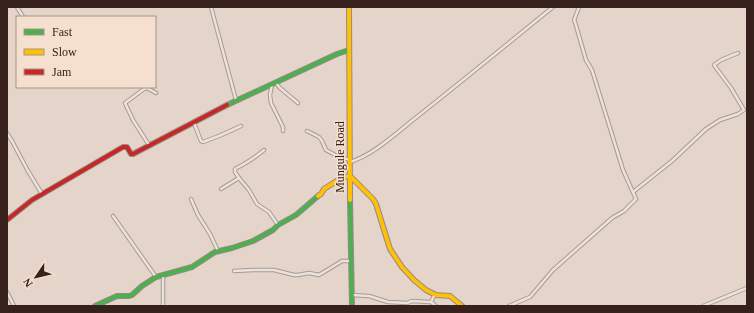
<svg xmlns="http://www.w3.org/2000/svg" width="754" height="313" font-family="Georgia,serif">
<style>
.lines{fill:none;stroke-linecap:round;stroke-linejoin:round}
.street-casing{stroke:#a89a94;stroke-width:4.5}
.fast-casing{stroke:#988a84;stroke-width:6}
.slow-casing{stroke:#988a84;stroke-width:6}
.jam-casing{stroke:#988a84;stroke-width:6}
.street{stroke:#ece2dc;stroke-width:2.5}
.fast{stroke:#4caf50;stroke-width:4}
.slow{stroke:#ffc107;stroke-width:4}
.jam{stroke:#c62828;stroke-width:4}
.labels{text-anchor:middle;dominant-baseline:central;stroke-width:3;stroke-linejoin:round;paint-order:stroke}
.street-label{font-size:12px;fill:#36211c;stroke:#f5dfcf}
</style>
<rect width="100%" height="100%" fill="#e4d4ca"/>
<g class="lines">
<defs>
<g id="street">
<path d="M17 7 23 17"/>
<path d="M211 7 236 100"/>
<path d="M276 83 280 88 298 103"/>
<path d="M272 84 270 95 271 103 283 127V131"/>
<path d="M194 123 201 141 203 142 219 136 241 126"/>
<path d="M307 131 319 137 322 141 326 150 337 156 350 160"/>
<path d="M7 133 12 141 28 171 42 194"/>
<path d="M149 145 133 120 125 103 144 89 147 88 156 93"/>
<path d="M264 150C258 155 251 160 244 164 241 166 238 167 235 169V172L239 178 249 190 257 204 269 212 278 225"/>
<path d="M350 162C373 155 394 135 413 120 460 83 506 45 553 7"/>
<path d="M221 189 239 178"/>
<path d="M633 192 672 161 706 129 720 120 738 114 744 110 731 88 714 65 721 60 738 53"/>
<path d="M191 199 198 215 210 234 218 251"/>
<path d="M113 216 156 277"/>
<path d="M234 271 253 270H274L294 275H298L309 273 319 275 342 261H351"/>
<path d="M7 292 14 306"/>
<path d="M352 295 369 296 388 302 407 303 412 301 429 302H431L436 306"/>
<path d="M431 302 435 294"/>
<path d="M163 306V275"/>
<path d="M509 306 530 297 553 270 612 218 624 211 636 199 623 170 592 70 586 60 575 22 574 20 579 7"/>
<path d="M703 306 747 288"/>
</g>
<g id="fast">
<path d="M227 105 337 54 349 50"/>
<path d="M350 200 352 306"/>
<path d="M95 306 117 296H129L132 295 142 286 156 277 192 267 215 252 232 248 253 241 273 230 278 225 296 215 318 196"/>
</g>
<g id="slow">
<path d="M349 7 350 200"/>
<path d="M318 196 321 194 324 189 343 177 350 176 373 199 376 204 390 249 402 267 414 280 426 290 436 295 450 296 462 306"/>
</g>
<path id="jam" d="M7 220 32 200 123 147H127L131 154H133L227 105"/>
</defs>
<use href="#street" class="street-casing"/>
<use href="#fast" class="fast-casing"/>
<use href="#slow" class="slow-casing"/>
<use href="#jam" class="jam-casing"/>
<use href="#street" class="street"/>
<use href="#fast" class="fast"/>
<use href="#slow" class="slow"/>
<use href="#jam" class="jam"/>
</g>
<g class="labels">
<g class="street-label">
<text transform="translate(340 157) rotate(-90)">Mungule Road</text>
</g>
</g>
<rect width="754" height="313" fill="none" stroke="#36211c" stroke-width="16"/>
<rect x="16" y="16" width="140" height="72" fill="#f5dfcf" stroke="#a99387"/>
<rect x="24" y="29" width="20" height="6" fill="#4caf50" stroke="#a99387"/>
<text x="52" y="36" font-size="12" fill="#36211c">Fast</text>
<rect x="24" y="49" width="20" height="6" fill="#ffc107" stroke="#a99387"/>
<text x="52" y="56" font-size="12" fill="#36211c">Slow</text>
<rect x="24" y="69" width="20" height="6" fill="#c62828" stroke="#a99387"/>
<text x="52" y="76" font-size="12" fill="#36211c">Jam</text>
<g transform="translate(36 277) rotate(235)" stroke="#f5dfcf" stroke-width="3" paint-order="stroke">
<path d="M0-3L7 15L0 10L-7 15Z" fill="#36211c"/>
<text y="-6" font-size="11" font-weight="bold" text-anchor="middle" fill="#36211c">N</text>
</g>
</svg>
